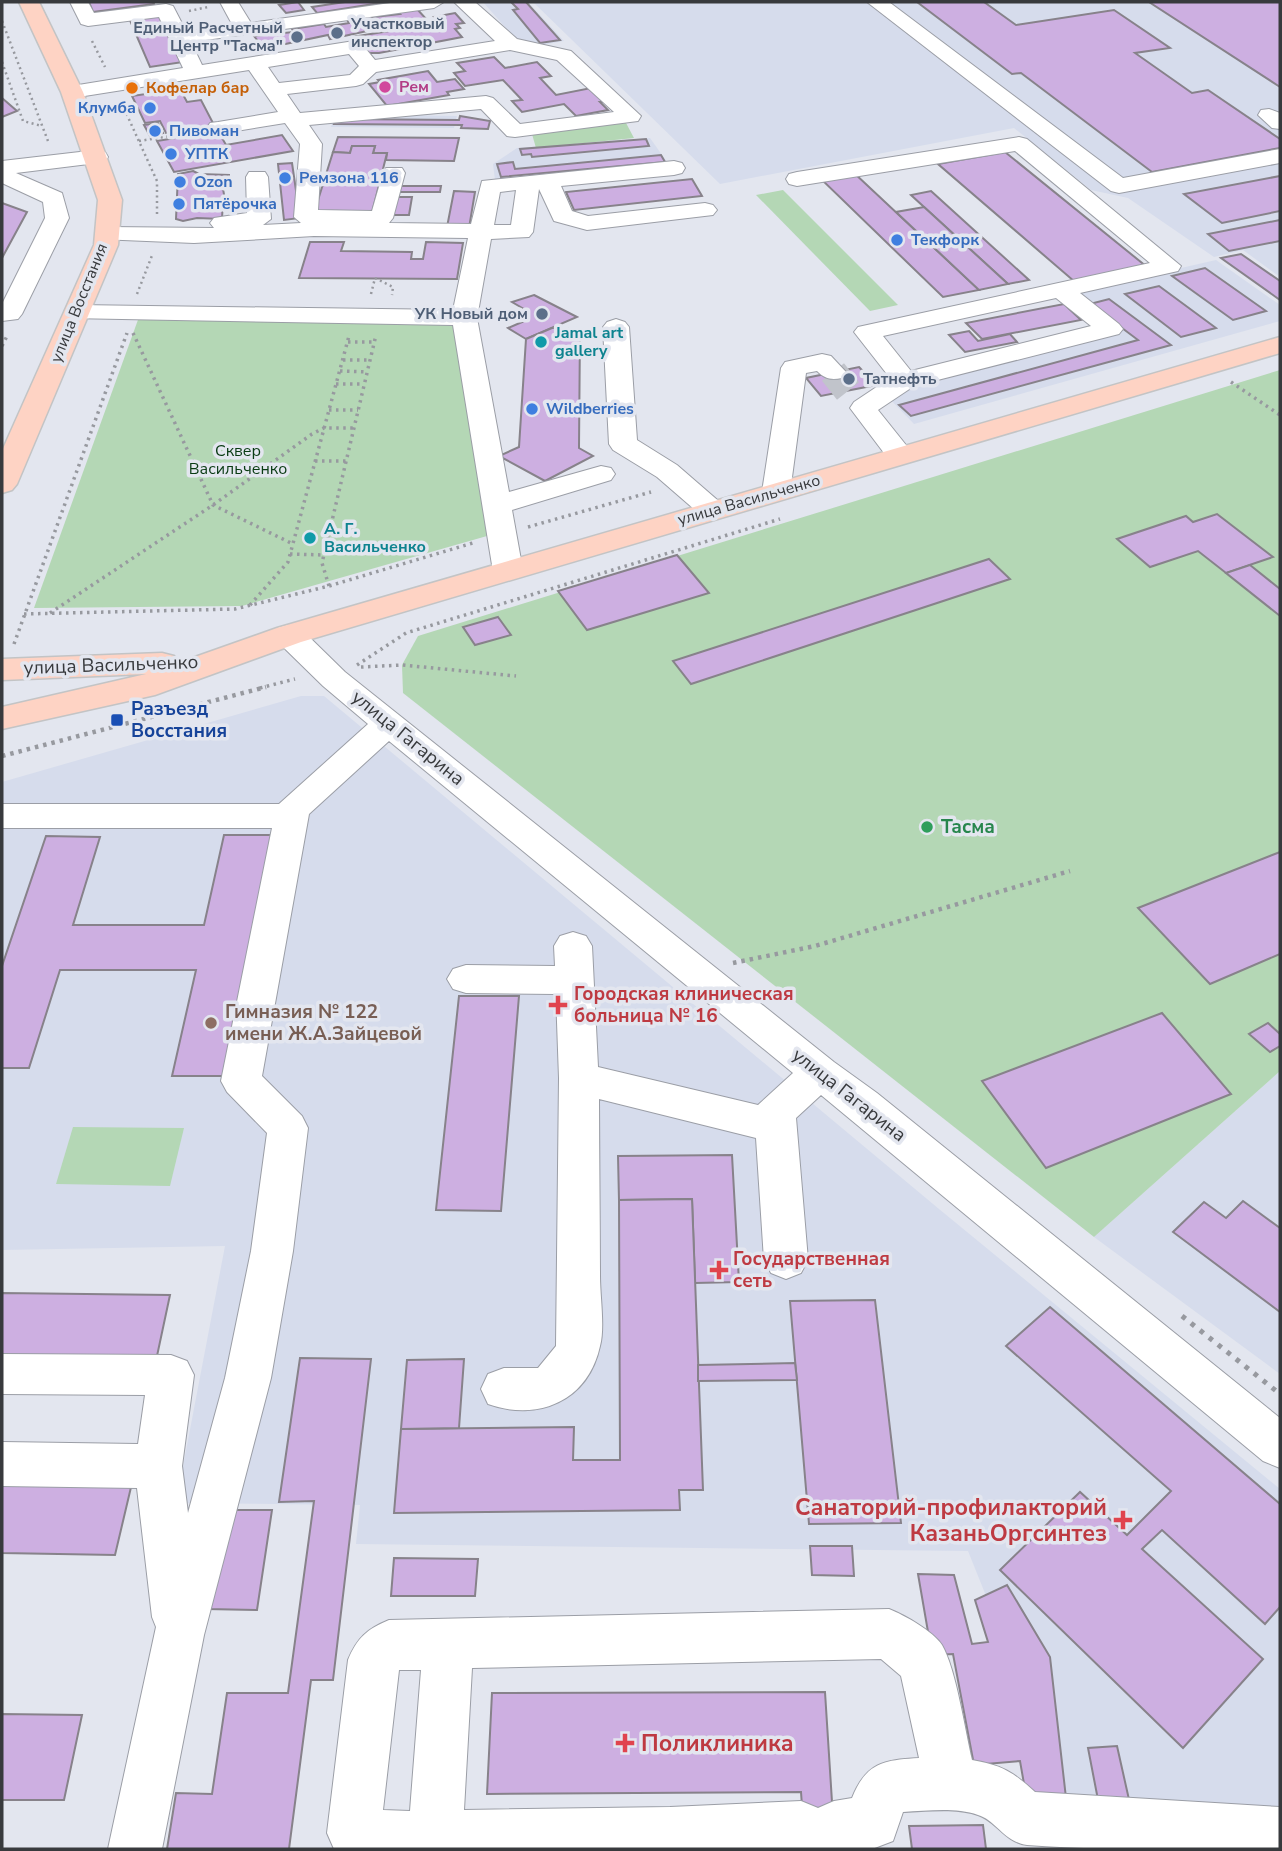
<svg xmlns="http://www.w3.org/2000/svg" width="1282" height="1851" font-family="'Nunito Sans',sans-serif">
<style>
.built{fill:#d6dcec}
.green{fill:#b4d7b5}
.building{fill:#cdafe1;stroke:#87828a;stroke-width:2}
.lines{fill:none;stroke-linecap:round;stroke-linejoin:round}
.minor-tunnel{stroke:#c1c4cb;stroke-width:28;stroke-dasharray:28 14;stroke-linecap:butt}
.minor-casing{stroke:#9b9ea6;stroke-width:2}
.major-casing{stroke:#c3c4c5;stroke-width:3}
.path-far3{stroke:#97999f;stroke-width:2.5;stroke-dasharray:2 3.5;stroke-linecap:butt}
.path-far2{stroke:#97999f;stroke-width:3.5;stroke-dasharray:2.5 4.5;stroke-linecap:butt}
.path-far1{stroke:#97999f;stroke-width:4.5;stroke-dasharray:3.5 5;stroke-linecap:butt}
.path{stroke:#97999f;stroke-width:5;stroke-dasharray:4.5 7;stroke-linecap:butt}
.minor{fill:#fff;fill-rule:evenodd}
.major{fill:#fed3c4;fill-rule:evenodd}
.service-dot{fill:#5c6f8a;stroke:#e3e6ef;stroke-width:2.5}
.hotel-dot{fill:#d1479c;stroke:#e3e6ef;stroke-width:2.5}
.food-dot{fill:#e8710a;stroke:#e3e6ef;stroke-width:2.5}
.shop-dot{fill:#3f7fe0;stroke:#e3e6ef;stroke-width:2.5}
.culture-dot{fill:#0f9aa8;stroke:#e3e6ef;stroke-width:2.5}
.transit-dot{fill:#1a4fb4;stroke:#e3e6ef;stroke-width:2.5}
.leisure-dot{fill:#2e9e5b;stroke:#e3e6ef;stroke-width:2.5}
.health-dot{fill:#e0444e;stroke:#e3e6ef;stroke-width:2.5}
.education-dot{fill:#8d6e63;stroke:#e3e6ef;stroke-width:2.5}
.labels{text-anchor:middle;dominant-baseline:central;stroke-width:7;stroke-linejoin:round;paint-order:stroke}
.far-service-label{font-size:16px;font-weight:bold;fill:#4e5e75;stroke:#e3e6ef;text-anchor:start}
.far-hotel-label{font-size:16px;font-weight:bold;fill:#b23c85;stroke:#e3e6ef;text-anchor:start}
.far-food-label{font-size:16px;font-weight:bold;fill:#c56008;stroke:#e3e6ef;text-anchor:start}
.far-shop-label{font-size:16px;font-weight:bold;fill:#366cbe;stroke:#e3e6ef;text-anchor:start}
.far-street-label{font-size:16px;fill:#383a3d;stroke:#e3e6ef}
.far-culture-label{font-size:16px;font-weight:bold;fill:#0d838f;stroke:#e3e6ef;text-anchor:start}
.far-park-label{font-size:16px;fill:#093b13;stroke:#e3e6ef}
.street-label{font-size:19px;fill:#383a3d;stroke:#e3e6ef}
.transit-label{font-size:19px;font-weight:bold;fill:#164399;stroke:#e3e6ef;text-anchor:start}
.leisure-label{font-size:19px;font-weight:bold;fill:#27864d;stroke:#e3e6ef;text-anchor:start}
.health-label{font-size:19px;font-weight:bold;fill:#be3a42;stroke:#e3e6ef;text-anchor:start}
.education-label{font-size:19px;font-weight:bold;fill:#785e54;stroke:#e3e6ef;text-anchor:start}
.near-health-label{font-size:23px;font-weight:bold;fill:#be3a42;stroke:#e3e6ef;text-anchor:end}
</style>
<rect width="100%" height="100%" fill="#e3e6ef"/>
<g class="built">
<path d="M483 2H528L564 41 542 45 520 44Z"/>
<path d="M533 2H1280V277L1243 250 1214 257 1128 198 1091 190 1014 128 720 184Z"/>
<path d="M335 114 457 116 454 128 331 127Z"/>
<path d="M650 138 667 162 495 180 493 164 517 148Z"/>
<path d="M1216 260 1280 305V321L914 424 887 396 1112 330 1076 292Z"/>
<path d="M301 696H324L939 1209 1280 1489V1808L1070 1805 968 1551 356 1544 360 1505 176 1503 225 1246 2 1250V782Z"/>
<path d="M1280 1071V1374L1094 1237Z"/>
</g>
<g class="green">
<path d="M626 123 634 138 536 148 532 134Z"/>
<path d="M783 190 898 305 870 311 756 195Z"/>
<path d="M139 317 457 321 487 536 242 606 34 608Z"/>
<path d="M1280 370V1071L1094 1237 403 693 402 665 418 636Z"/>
<path d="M73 1127 184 1128 170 1186 56 1184Z"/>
</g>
<g class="building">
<path d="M89 2H153L154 4 93 12Z"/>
<path d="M298 2 304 10 286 13 279 5Z"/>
<path d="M345 2H386L317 13 312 7Z"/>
<path d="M511 2H526L560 40 540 43 513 10 518 9Z"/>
<path d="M917 2H984L1016 25 1114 10 1170 48 1135 53 1192 93 1208 90 1280 139V148L1152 172 1021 73 1012 74Z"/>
<path d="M1149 2H1280V87Z"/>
<path d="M417 9 428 21 416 23 418 25 383 31 381 28 330 39 328 35 276 46H262L254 36 294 32 292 29 324 24 326 27 349 23 347 20 400 14 398 12Z"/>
<path d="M455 13 464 23 456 24 460 28 455 29 462 37 379 53H365L352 37 439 23 434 17Z"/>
<path d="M161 14 183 62 150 67 129 18Z"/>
<path d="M494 57 505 68 537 62 551 76 540 78 556 95 591 88 605 102H600L608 110 576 116 564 104 522 112 512 101 522 100 503 80 465 86 454 73 465 71 457 63Z"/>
<path d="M428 71 437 82 455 79 464 89 447 92 449 95 387 106 369 84 380 82 378 80Z"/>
<path d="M180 89 187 102 201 100 214 125 166 133 160 121 145 123 132 96Z"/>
<path d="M2 98 17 111 2 117Z"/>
<path d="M460 116 490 121 488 129 461 128 462 125 334 124 336 119 459 120Z"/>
<path d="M158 123 163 133 150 136 144 125Z"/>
<path d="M218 131 226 145 282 135 293 151 174 172 157 141Z"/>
<path d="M338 137 459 138 454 161 386 160 387 153H373L375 146H352L350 153 333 152Z"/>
<path d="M646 139 649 146 532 157 531 154 522 155 520 149Z"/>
<path d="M352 146H375L373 153H387L372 213H314L333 152 350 153Z"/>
<path d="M1005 152 1147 267 1075 282 938 164Z"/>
<path d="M661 155 665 162 501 177 497 164 513 162 515 169Z"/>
<path d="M292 163 300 218 284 220 278 164Z"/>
<path d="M193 171 199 174 229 175V179H223V184L233 183V188L223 189 225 200H223L222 219 197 218 183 221 176 219 178 174Z"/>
<path d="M853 172 979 290 943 297 820 178Z"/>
<path d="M1280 176V211L1222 223 1184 194Z"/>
<path d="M692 179 702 196 574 210 566 192Z"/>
<path d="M398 186H441L440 192H396Z"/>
<path d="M454 191 475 192 469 228 447 227Z"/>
<path d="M931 191 1029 280 1008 284 911 195Z"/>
<path d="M393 197H412L409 215H389Z"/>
<path d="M2 203 27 212 2 258Z"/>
<path d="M924 207 1008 284 979 290 896 212Z"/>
<path d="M1280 220V241L1229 251 1208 234Z"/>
<path d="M310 242H344L341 251 412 252 411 259H423L426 242 463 243 457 279 299 278Z"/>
<path d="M1241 254 1280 281V300L1221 258Z"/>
<path d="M1205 268 1266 311 1233 320 1172 276Z"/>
<path d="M1159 286 1216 328 1181 337 1125 294Z"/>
<path d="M534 295 577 317 526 339 508 328 522 322 510 315 524 309 512 302Z"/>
<path d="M1109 299 1171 345 911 416 899 405 1138 340 1090 304Z"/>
<path d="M1064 304 1081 320 982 339 966 323Z"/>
<path d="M552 328H580L579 448 593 456 545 481 499 456 519 447 526 339Z"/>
<path d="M969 331 978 341 1010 334 1017 342 965 352 949 335Z"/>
<path d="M859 367 876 385 821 396 806 378Z"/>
<path d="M1217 514 1273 557 1226 573 1198 551 1150 567 1117 539 1186 516 1193 522Z"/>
<path d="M677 555 709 593 587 630 558 591Z"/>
<path d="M989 559 1010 579 691 684 673 661Z"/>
<path d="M1250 565 1280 589V616L1226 573Z"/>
<path d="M498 617 511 635 475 645 463 627Z"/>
<path d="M224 835H279L231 1076H172L196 970H60L29 1068H2V966L46 836 100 837 73 925H204Z"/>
<path d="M1280 852V954L1210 984 1138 908Z"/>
<path d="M459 996H519L501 1211 436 1210Z"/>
<path d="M1162 1013 1231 1094 1046 1168 982 1081Z"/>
<path d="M1268 1023 1280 1034V1046L1270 1052 1249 1034Z"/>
<path d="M732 1155 739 1282 695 1283 692 1199 619 1200 618 1156Z"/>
<path d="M692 1199 703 1490H679L680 1510 394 1513 401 1429 574 1427 573 1460H620L619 1200Z"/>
<path d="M1243 1201 1280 1228V1312L1173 1232 1204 1202 1226 1218Z"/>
<path d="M2 1293 170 1295 157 1356 2 1355Z"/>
<path d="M875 1300 901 1523 809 1524 790 1301Z"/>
<path d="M1050 1307 1280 1504V1607L1265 1624 1162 1530 1142 1549 1263 1659 1183 1748 1000 1570 1080 1492 1127 1535 1171 1491 1006 1346Z"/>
<path d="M300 1358 371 1359 333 1680H311L289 1849H167L176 1793 212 1794 227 1693H288L314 1501 279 1502Z"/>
<path d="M464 1359 459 1428 401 1429 407 1360Z"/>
<path d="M795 1363 797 1380 698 1381V1365Z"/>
<path d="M2 1481 132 1483 115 1555 2 1553Z"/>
<path d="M225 1510H272L257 1610 207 1609Z"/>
<path d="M810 1546H852L854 1576 812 1575Z"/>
<path d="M394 1558 478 1559 475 1596H391Z"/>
<path d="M918 1574 954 1575 972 1644 988 1642 975 1600 1007 1585 1050 1657 1066 1798 1027 1801 1020 1761 974 1765 953 1654 932 1655Z"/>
<path d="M825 1692 835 1849H805L801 1792 487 1794 492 1693Z"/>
<path d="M2 1714 82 1715 64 1800H2Z"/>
<path d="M1117 1746 1130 1804 1099 1805 1088 1748Z"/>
<path d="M983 1825 986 1849H912L909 1826Z"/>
</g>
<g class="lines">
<path class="minor-tunnel" d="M833 372 848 391"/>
<defs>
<g id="minor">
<path d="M70 2H88L94 13 166 4 173 6 186 31 233 26 220 2H238L251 23 397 2H444L434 8 191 42 202 65 354 41 361 43 375 60 495 41 454 2H475L517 39 571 51 641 116 638 121 630 122 515 137 507 136 481 109 309 125 322 144 318 210 372 211 383 173 386 168H402L405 173 393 218 389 223 471 224 482 181 674 161 682 163 685 168 682 173 674 175 561 186 572 211 588 216 705 203 713 205 717 210 713 215 587 230 554 221 539 189 533 232 529 237 491 239 477 318 509 492 601 466 611 468 615 474 611 480 512 510 523 571 519 577 508 580 497 577 493 571 453 325 68 318 64 313 68 308 77 305 453 310 468 238 314 236 194 243 99 239 95 234 99 229 107 227 214 228 210 223 214 218 247 213 246 177 249 172H265L268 177 271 219 263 225 301 223 294 217 300 144 285 123 218 134 210 133 207 128 210 123 218 122 278 112 249 70 72 98 65 96 62 92 65 88 72 86 183 68 159 17 88 26 81 24ZM510 50 557 60 614 112 520 124 493 98 486 96 300 113 287 94 356 86 363 84 376 72ZM349 54 359 66 350 75 279 83 268 67ZM516 190 511 225H494L500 192Z"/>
<path d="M867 2H889L1123 178 1280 149V163L1119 193 1111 191Z"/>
<path d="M1269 109 1280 113V129L1272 128 1258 115 1261 110Z"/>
<path d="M1019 137 1027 139 1181 266 1178 271 1080 293 1119 324 1123 329 1119 334 914 386 878 410 914 455 910 461 900 463 890 461 850 408 854 402 890 378 854 332 858 327 1150 263 1015 151 797 186 789 184 786 179 789 174 797 172ZM1056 298 1091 326 911 371 883 336Z"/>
<path d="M97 150 105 152 108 157 105 162 16 173 62 193 69 218 22 314 18 319 2 321V304L45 218 43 202 2 183V161Z"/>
<path d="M616 319 625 322 629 327 637 440 677 465 722 504 726 510 722 516 712 519 702 516 657 477 613 450 609 444 603 327 607 322Z"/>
<path d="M822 354 831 356 846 372 842 378C831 380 825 379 817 371L806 373 790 492 786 498 776 501 766 498 762 492 781 368 785 362Z"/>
<path d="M289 625 300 628 345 672 834 1062 877 1093 1280 1418V1468L1263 1461 821 1095 796 1118 808 1260 801 1273 786 1279 771 1273 764 1260 756 1138 599 1099C599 1158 600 1217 600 1276 600 1297 605 1328 600 1346 588 1401 538 1422 488 1404L481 1389 488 1374 504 1368H538L556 1346 559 1078 556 994 466 993 453 989 447 979 453 969 466 965 555 966 554 946 560 936 573 932 586 936 592 946 598 1067 758 1105 793 1073 389 741 309 814 262 1076 302 1116 308 1128 293 1251 271 1378 204 1635 162 1849H108L156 1627 152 1617 137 1488 2 1486V1442L138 1444 145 1395 2 1394V1354L171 1355 187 1361 194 1375 182 1466 188 1513 225 1378 251 1251 267 1133 227 1092 221 1081 272 828H2V804H279L368 724 323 686 278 642 273 635 278 628Z"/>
<path d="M889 1609C904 1615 933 1631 942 1645 956 1669 965 1731 972 1760 1002 1765 1013 1772 1035 1792L1280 1807V1849C1197 1849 1110 1851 1027 1845 1004 1842 996 1820 978 1815 955 1807 927 1811 903 1812L893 1841 872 1849H334L327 1833 348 1660C357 1638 367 1629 389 1620ZM881 1659 901 1676 919 1758C883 1760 866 1763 852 1798L834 1801 818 1808 801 1801 670 1807 464 1810 472 1668ZM399 1670H421L410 1811 383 1810Z"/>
</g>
<g id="major">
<path d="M19 2H39L83 92 122 200 118 245 17 484 12 490 2 493V451L94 245 98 200 61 92Z"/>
<path d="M1280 337V353L301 642 155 695 2 729V707L146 674 2 680V659L162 653 174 656 178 663 277 628Z"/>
</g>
</defs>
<use href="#minor" class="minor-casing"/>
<use href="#major" class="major-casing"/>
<g class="path-far3">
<path d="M189 11 208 7"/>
<path d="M2 21 48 141"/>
<path d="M92 41 105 67"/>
<path d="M2 62 23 121 42 126"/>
<path d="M122 104 157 181V214"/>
<path d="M139 141 197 132"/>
<path d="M137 294 153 253"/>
<path d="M371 294 375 278 393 287 392 295"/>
</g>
<g class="path-far2">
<path d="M133 333 213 505 293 544"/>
<path d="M348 342H374"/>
<path d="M2 346 8 334"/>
<path d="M343 360H370"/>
<path d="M340 371 367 372"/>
<path d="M1231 382 1280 415"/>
<path d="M336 384H364"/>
<path d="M329 410H358"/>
<path d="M315 461H346"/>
<path d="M528 527 651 492"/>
<path d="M290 554 324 555"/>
<path d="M329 586 322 563 376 335"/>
<path d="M250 605 288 562 349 336"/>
<path d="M50 613 213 505 312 434 324 428H354"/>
<path d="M24 614 235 609 329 586 476 542"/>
<path d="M14 644 127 333"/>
<path d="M357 665 406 633 780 519"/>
<path d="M361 667 402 665 516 676"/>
<path d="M260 688 295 679"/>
</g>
<g class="path-far1">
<path d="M2 756 266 687"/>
<path d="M733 963 815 946 1070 871"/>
</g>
<path class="path" d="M1182 1316 1280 1394"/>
<use href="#minor" class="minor"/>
<use href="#major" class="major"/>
</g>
<g class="service-dot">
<circle cx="337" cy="33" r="7"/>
<circle cx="297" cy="37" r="7"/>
<circle cx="542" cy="314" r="7"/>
<circle cx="849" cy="379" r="7"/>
</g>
<circle class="hotel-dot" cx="385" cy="87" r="7"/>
<circle class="food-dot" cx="132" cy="88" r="7"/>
<g class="shop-dot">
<circle cx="150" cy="108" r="7"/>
<circle cx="155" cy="131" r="7"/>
<circle cx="171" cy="154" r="7"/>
<circle cx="285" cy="178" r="7"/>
<circle cx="180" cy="182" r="7"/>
<circle cx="179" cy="204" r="7"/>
<circle cx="897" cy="240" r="7"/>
<circle cx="532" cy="409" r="7"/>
</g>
<g class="culture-dot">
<circle cx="541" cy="342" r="7"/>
<circle cx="310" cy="538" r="7"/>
</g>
<rect class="transit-dot" x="110" y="713" width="14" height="14" rx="3.5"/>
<circle class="leisure-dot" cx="927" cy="827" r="7"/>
<g class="health-dot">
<path d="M554.5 994.5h7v7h7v7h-7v7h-7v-7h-7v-7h7z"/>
<path d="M715.5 1259.5h7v7h7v7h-7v7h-7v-7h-7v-7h7z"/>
<path d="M1119.5 1509.5h7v7h7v7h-7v7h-7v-7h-7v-7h7z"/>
<path d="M621.5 1732.5h7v7h7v7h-7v7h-7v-7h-7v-7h7z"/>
</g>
<circle class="education-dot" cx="211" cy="1023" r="7"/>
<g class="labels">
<g class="far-service-label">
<text x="351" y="24">Участковый<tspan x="351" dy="18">инспектор</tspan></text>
<text x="283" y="28" text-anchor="end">Единый Расчетный<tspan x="283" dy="18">Центр "Тасма"</tspan></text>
<text x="528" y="314" text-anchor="end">УК Новый дом</text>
<text x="863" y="379">Татнефть</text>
</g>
<g class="far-hotel-label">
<text x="399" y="87">Рем</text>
</g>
<g class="far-food-label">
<text x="146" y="88">Кофелар бар</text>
</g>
<g class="far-shop-label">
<text x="136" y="108" text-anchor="end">Клумба</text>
<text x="169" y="131">Пивоман</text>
<text x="185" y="154">УПТК</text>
<text x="299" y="178">Ремзона 116</text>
<text x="194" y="182">Ozon</text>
<text x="193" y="204">Пятёрочка</text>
<text x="911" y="240">Текфорк</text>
<text x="546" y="409">Wildberries</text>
</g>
<g class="far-street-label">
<text transform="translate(79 303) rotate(-68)">улица Восстания</text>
<text transform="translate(749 500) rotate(-16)">улица Васильченко</text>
</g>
<g class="far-culture-label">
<text x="555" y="333">Jamal art<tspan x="555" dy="18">gallery</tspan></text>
<text x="324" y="529">А. Г.<tspan x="324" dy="18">Васильченко</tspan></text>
</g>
<g class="far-park-label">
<text x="238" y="451">Сквер<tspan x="238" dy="18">Васильченко</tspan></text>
</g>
<g class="street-label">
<text transform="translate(111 665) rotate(-2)">улица Васильченко</text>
<text transform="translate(408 738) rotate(39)">улица Гагарина</text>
<text transform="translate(849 1095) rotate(38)">улица Гагарина</text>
</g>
<g class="transit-label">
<text x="131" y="709">Разъезд<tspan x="131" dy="22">Восстания</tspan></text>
</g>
<g class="leisure-label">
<text x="941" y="827">Тасма</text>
</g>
<g class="health-label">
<text x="574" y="994">Городская клиническая<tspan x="574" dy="22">больница № 16</tspan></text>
<text x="733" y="1259">Государственная<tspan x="733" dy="22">сеть</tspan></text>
</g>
<g class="education-label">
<text x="225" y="1012">Гимназия № 122<tspan x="225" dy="22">имени Ж.А.Зайцевой</tspan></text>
</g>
<g class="near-health-label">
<text x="1107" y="1507">Санаторий-профилакторий<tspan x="1107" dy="26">КазаньОргсинтез</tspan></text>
<text x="641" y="1743" text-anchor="start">Поликлиника</text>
</g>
</g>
<rect width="1282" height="1851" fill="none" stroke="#383a3d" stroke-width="7"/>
</svg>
